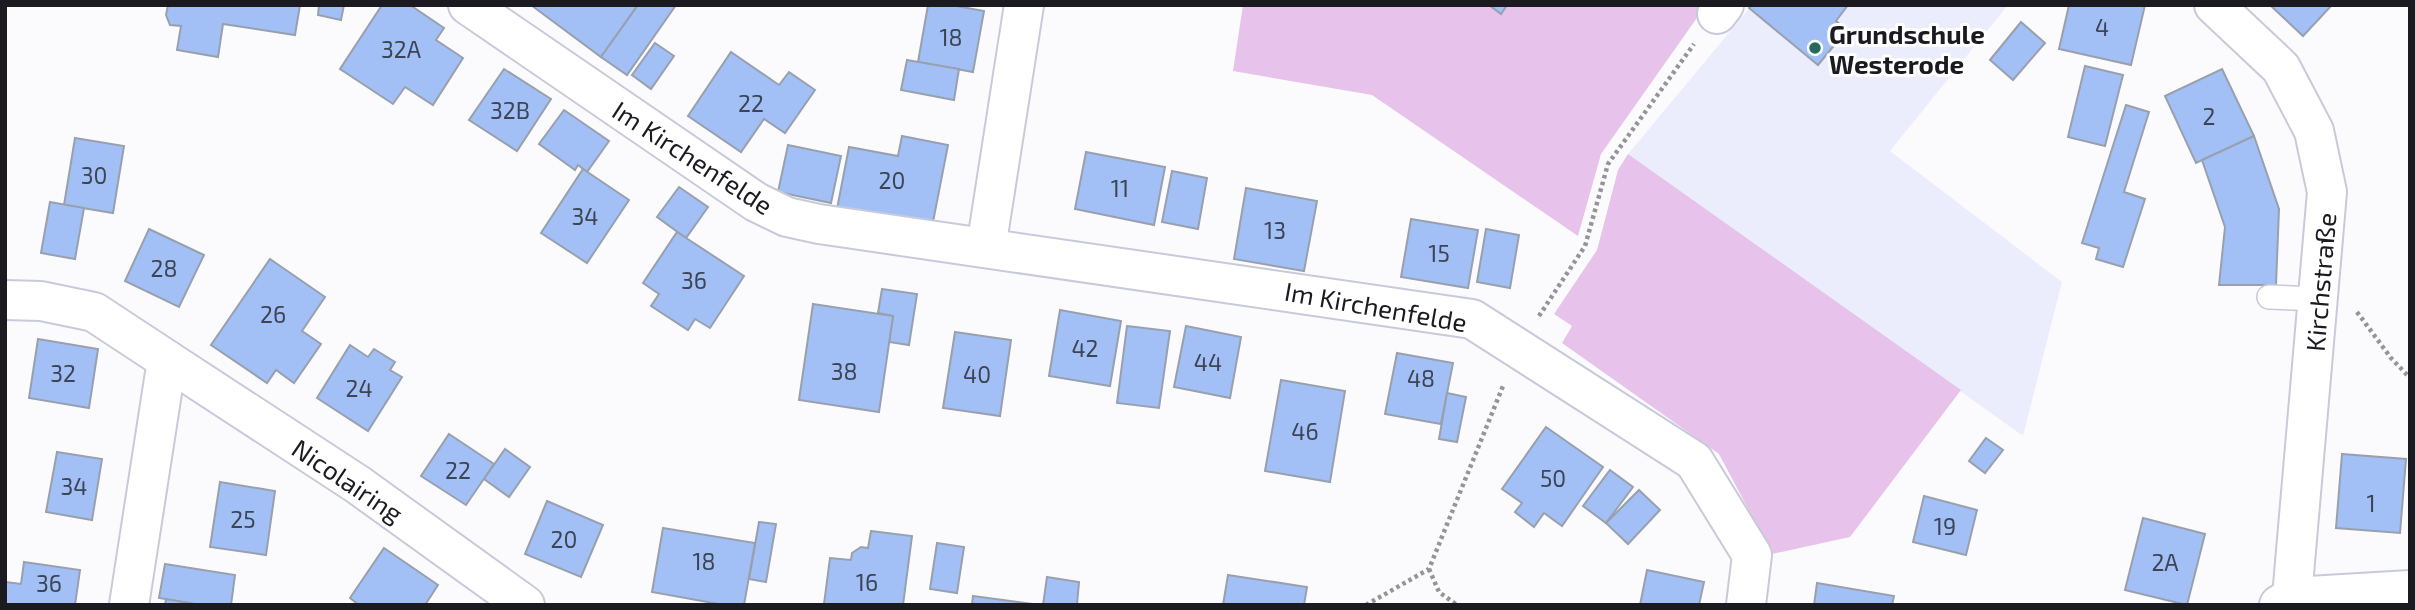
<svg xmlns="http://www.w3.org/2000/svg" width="2415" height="610" font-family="'Exo 2',sans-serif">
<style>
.built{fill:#ecedfc}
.green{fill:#e7c2ea}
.building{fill:#a2c0f5;stroke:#98a0ae;stroke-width:2}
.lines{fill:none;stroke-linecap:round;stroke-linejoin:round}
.lane-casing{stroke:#c8cada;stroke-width:26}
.street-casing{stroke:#c8cada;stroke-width:42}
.path{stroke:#949499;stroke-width:4.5;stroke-dasharray:3.5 3.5;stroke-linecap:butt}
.lane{stroke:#fff;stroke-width:23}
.street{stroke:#fff;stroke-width:38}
.poi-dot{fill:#256a5d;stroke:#fff;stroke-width:2.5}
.labels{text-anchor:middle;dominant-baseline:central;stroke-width:6;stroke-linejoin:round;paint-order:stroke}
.number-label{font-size:23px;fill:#3c4455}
.poi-label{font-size:26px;font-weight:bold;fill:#1a1a20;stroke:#fff;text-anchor:start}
.street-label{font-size:26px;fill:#1a1a20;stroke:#fff}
</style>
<rect width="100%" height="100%" fill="#fbfbfe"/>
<path class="built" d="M1752 5H2008L1890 151 2062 282 2023 436 1628 154Z"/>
<g class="green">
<path d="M1243 5H1706L1601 154 1578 236 1372 95 1233 71Z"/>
<path d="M1628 154 1961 390 1850 537 1772 554 1719 454 1562 343 1572 326 1554 314 1597 250 1618 170Z"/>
</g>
<g class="building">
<path d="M168 5H300L295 35 223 24 218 57 177 50 181 26 170 25 166 15Z"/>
<path d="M319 5H344L341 20 318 15Z"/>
<path d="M382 5H410L444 28 436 40 463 58 433 105 405 87 393 104 340 69Z"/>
<path d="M531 5H638L601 57Z"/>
<path d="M638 5H676L627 75 601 57Z"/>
<path d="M928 5H951L984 11 973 72 918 62Z"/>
<path d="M1489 5H1507L1501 14Z"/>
<path d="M1752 5H1848L1836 21 1847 30 1818 65 1749 8Z"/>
<path d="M2069 5H2145L2131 65 2059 49Z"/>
<path d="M2270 5H2332L2303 36Z"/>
<path d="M2021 22 2045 43 2013 80 1990 60Z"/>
<path d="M655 43 674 56 651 89 632 75Z"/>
<path d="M731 52 779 85 789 72 815 90 785 133 764 119 741 152 688 116Z"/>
<path d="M907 60 959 69 954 100 901 90Z"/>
<path d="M2085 66 2123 75 2105 146 2068 137Z"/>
<path d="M504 69 551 99 517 151 469 120Z"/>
<path d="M2222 69 2254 136 2196 163 2165 96Z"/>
<path d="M2126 105 2149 112 2124 192 2145 199 2123 267 2096 259 2099 248 2082 243Z"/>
<path d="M564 110 609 141 587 172 578 165 575 170 539 144Z"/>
<path d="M902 136 948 145 932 227 837 209 849 147 898 156Z"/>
<path d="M2254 136 2279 209 2276 285H2219L2225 227 2202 160Z"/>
<path d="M75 138 124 146 113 213 64 205Z"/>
<path d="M788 145 841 156 831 203 778 192Z"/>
<path d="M1086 152 1165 167 1154 225 1075 209Z"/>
<path d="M583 169 629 200 587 263 541 233Z"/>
<path d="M1172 171 1207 178 1198 229 1162 222Z"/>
<path d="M679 187 708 207 686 238 657 217Z"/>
<path d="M1246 188 1317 201 1304 271 1234 259Z"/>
<path d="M50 202 84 208 75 259 41 253Z"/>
<path d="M1411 219 1478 230 1468 288 1401 277Z"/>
<path d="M149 229 204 255 179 307 125 281Z"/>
<path d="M1486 229 1519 235 1510 288 1477 282Z"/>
<path d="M677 232 744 276 710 328 695 319 688 330 651 306 659 294 643 283Z"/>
<path d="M270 259 325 297 302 331 321 344 294 383 276 370 267 383 211 345Z"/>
<path d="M882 289 917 294 909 345 889 342 893 316 878 313Z"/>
<path d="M813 304 893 316 879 412 799 400Z"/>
<path d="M1060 310 1121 321 1110 386 1049 376Z"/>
<path d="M1127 326 1170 331 1159 408 1117 403Z"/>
<path d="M1186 326 1241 337 1230 398 1174 387Z"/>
<path d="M955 332 1011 340 1000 416 943 408Z"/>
<path d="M38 339 98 349 89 408 29 398Z"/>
<path d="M350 345 368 357 374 349 395 362 390 370 402 377 368 431 317 398Z"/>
<path d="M1397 353 1453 363 1441 424 1385 414Z"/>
<path d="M1281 380 1345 391 1330 482 1265 471Z"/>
<path d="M1447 393 1466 397 1457 442 1439 439Z"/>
<path d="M1546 427 1603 467 1562 526 1544 513 1534 527 1515 512 1522 503 1502 489Z"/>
<path d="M449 434 494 464 466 505 421 476Z"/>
<path d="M1986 438 2003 450 1985 473 1969 461Z"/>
<path d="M505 449 530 467 509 497 484 479Z"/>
<path d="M57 452 102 459 92 520 46 512Z"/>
<path d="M2342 454 2406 459 2400 533 2336 528Z"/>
<path d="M1610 470 1633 487 1606 523 1583 506Z"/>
<path d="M220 482 275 491 266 555 210 547Z"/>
<path d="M1639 490 1660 510 1628 544 1606 523Z"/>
<path d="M1924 496 1977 510 1966 555 1913 542Z"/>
<path d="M547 501 603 525 581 577 525 554Z"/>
<path d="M2143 518 2205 534 2187 605 2125 590Z"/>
<path d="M759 522 776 524 766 582 749 579Z"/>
<path d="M663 528 755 543 744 605H724L652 592Z"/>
<path d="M871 531 912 536 903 605 824 604 830 558 851 560 852 553 861 547 868 548Z"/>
<path d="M937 543 964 547 957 593 930 589Z"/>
<path d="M384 548 438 585 425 605H359L350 598Z"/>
<path d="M24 562 80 570 75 605H5V582L21 584Z"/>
<path d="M165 564 235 575 231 605H200L159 598Z"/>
<path d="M1647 570 1704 582 1699 605H1640Z"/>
<path d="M1228 575 1307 587 1304 605H1223Z"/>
<path d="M1047 577 1079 582 1077 605H1043Z"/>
<path d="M1817 583 1894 596 1892 605H1814Z"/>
<path d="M973 596 1040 605H972Z"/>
<path d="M166 599 200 605H165Z"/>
</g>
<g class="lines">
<defs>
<path id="lane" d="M2269 297 2319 299"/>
<g id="street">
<path d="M468 5 756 202 787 217 819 224 1472 319 1694 461 1752 555 1746 605"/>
<path d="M2214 5 2281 68 2314 131 2327 192 2292 597"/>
<path d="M1717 14 1724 5"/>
<path d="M986 248 1024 5"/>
<path d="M5 300 41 301 94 312 167 360"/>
<path d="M129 605 167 360 357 484 525 605"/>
<path d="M2279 605 2292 597 2410 590"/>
</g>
</defs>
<use href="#lane" class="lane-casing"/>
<use href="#street" class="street-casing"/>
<g class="path">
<path d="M2357 312 2391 358 2410 378"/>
<path d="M1539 316 1585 246 1608 164 1694 44"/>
<path d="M1429 569 1439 592 1457 605"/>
<path d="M1366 605 1429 569 1503 386"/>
</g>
<use href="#lane" class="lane"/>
<use href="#street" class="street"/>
</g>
<circle class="poi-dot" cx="1815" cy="48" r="7"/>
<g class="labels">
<g class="number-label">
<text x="2102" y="27">4</text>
<text x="951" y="37">18</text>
<text x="401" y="49">32A</text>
<text x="751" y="103">22</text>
<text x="510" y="110">32B</text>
<text x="2209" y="116">2</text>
<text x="94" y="175">30</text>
<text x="892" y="180">20</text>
<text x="1120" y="188">11</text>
<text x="585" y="216">34</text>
<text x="1275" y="230">13</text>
<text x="1439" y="253">15</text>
<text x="164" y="268">28</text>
<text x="694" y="280">36</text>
<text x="273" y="314">26</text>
<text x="1085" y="348">42</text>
<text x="1208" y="362">44</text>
<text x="844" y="371">38</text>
<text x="63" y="373">32</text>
<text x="977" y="374">40</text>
<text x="1421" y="378">48</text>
<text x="359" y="388">24</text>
<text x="1305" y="431">46</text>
<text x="458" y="470">22</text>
<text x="1553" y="478">50</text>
<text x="74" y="486">34</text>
<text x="2371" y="503">1</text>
<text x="243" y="519">25</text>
<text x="1945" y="526">19</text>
<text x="564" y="539">20</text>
<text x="704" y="561">18</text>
<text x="2165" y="562">2A</text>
<text x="867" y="582">16</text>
<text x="49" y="583">36</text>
</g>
<g class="poi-label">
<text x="1829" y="33">Grundschule<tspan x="1829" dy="30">Westerode</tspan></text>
</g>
<g class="street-label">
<text transform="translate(693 157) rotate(33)">Im Kirchenfelde</text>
<text transform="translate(2320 282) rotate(-85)">Kirchstraße</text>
<text transform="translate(1376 306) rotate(10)">Im Kirchenfelde</text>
<text transform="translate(348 480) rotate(34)">Nicolairing</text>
</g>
</g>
<rect width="2415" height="610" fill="none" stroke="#1a1a20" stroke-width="14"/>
</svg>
